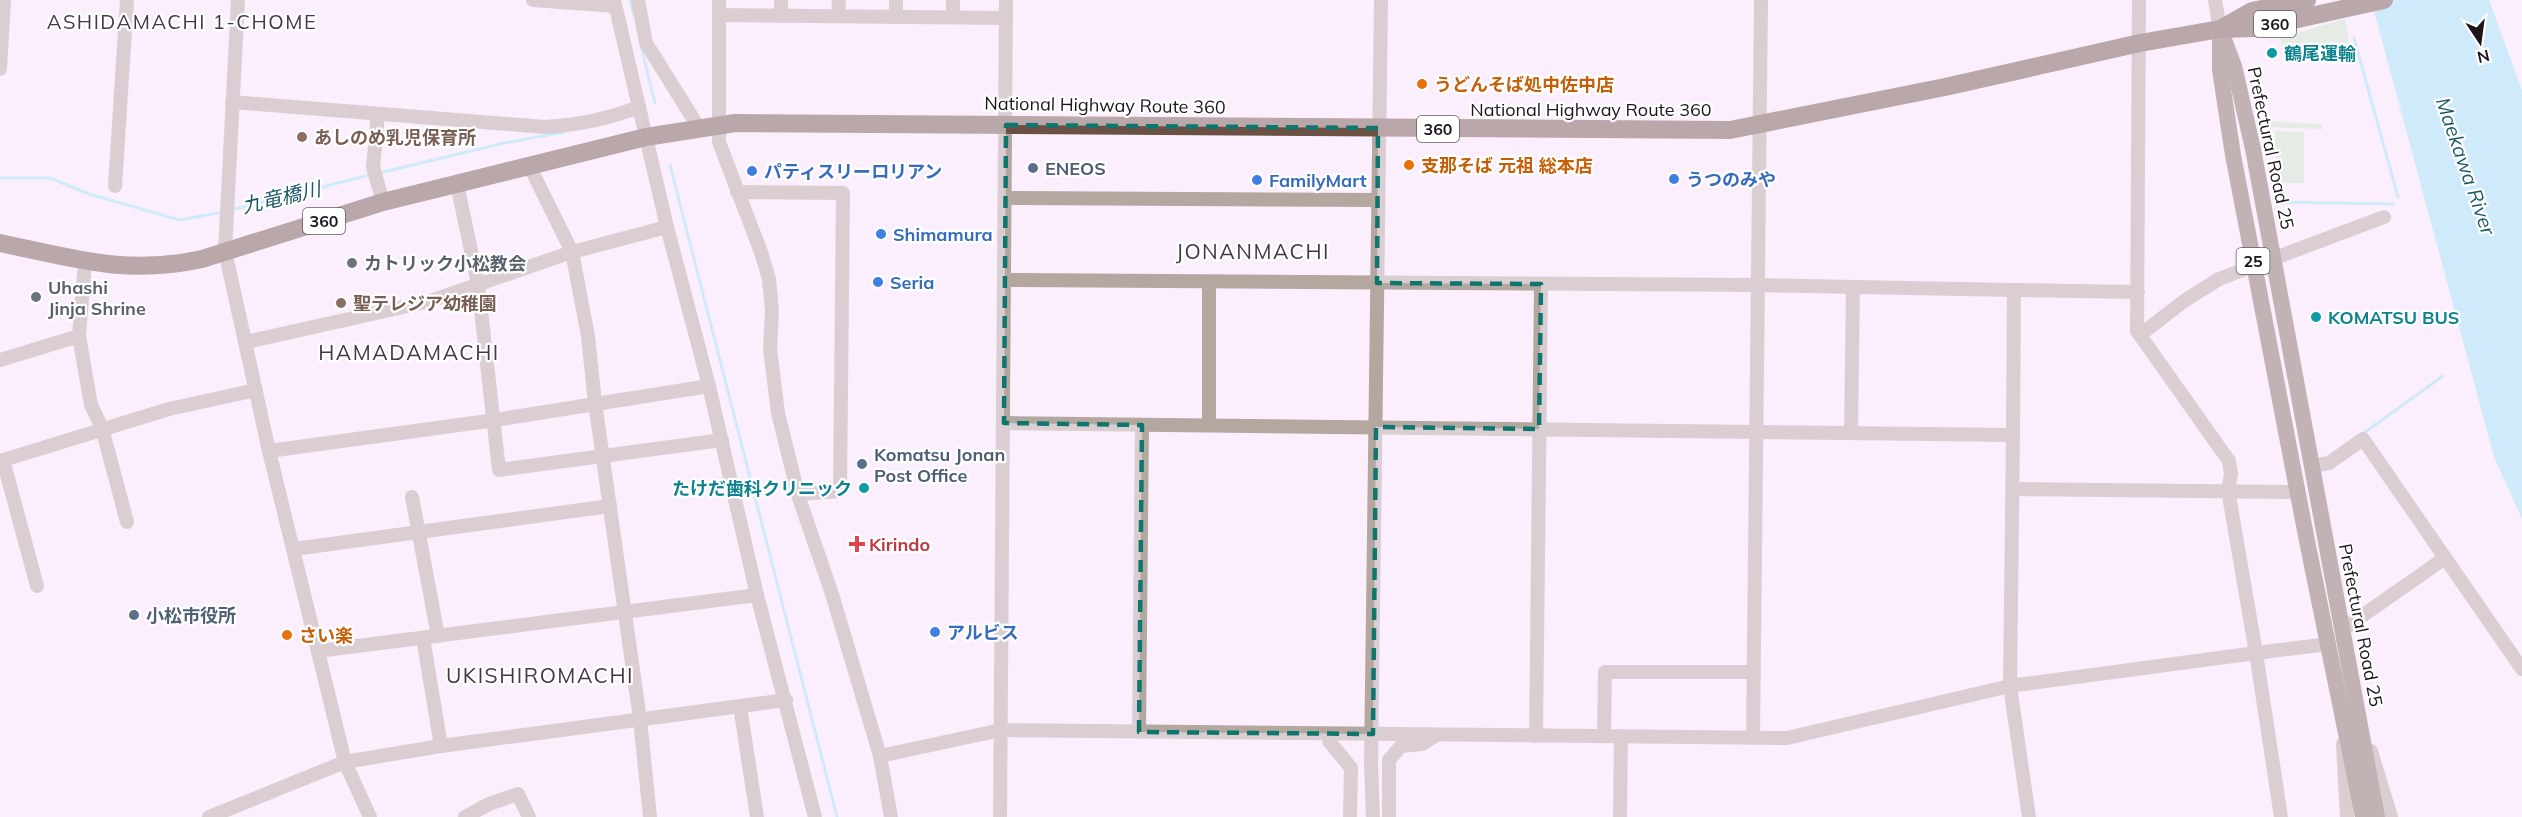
<svg xmlns="http://www.w3.org/2000/svg" width="2522" height="817" font-family="Mulish,'Noto Sans JP',sans-serif">
<style>
.green{fill:#c9e7c8}
.water{fill:#9ae4f7}
.lines{fill:none;stroke-linecap:round;stroke-linejoin:round}
.stream{stroke:#9ae4f7;stroke-width:3}
.minor{stroke:#b3a7a0;stroke-width:14}
.major{stroke:#7d685c;stroke-width:16}
.highway{stroke:#6a5144;stroke-width:18}
.marked{fill:none;stroke:#0f766e;stroke-width:4.5;stroke-dasharray:12 8;stroke-linejoin:round}
.culture-dot{fill:#0f9aa8;stroke:#fff;stroke-width:2}
.food-dot{fill:#e8710a;stroke:#fff;stroke-width:2}
.education-dot{fill:#8d6e63;stroke:#fff;stroke-width:2}
.service-dot{fill:#5c6f8a;stroke:#fff;stroke-width:2}
.shop-dot{fill:#3f7fe0;stroke:#fff;stroke-width:2}
.worship-dot{fill:#6b7280;stroke:#fff;stroke-width:2}
.health-dot{fill:#e0444e;stroke:#fff;stroke-width:2}
.labels{text-anchor:middle;dominant-baseline:central;stroke-width:4.5;stroke-linejoin:round;paint-order:stroke}
.shield{fill:#fff;stroke:#605b62;stroke-width:1.5}
.shield-label{font-size:16px;font-weight:bold;fill:#1c151e}
.culture-label{font-size:18px;font-weight:bold;fill:#0d838f;stroke:#fff;text-anchor:start}
.food-label{font-size:18px;font-weight:bold;fill:#c56008;stroke:#fff;text-anchor:start}
.street-label{font-size:18px;fill:#1c151e;stroke:#fff}
.education-label{font-size:18px;font-weight:bold;fill:#785e54;stroke:#fff;text-anchor:start}
.service-label{font-size:18px;font-weight:bold;fill:#4e5e75;stroke:#fff;text-anchor:start}
.shop-label{font-size:18px;font-weight:bold;fill:#366cbe;stroke:#fff;text-anchor:start}
.worship-label{font-size:18px;font-weight:bold;fill:#5b616d;stroke:#fff;text-anchor:start}
.health-label{font-size:18px;font-weight:bold;fill:#be3a42;stroke:#fff;text-anchor:start}
.neighbourhood-label{font-size:20px;letter-spacing:1.5px;fill:#46364a;stroke:#fff}
.water-label{font-size:20px;font-style:italic;fill:#1c5866;stroke:#fff}
.quarter-label{font-size:21px;letter-spacing:1.5px;fill:#46364a;stroke:#fff}
</style>
<rect width="100%" height="100%" fill="#fbeffe"/>
<g class="green">
<path d="M2345 19 2350 46 2282 49 2280 38Z"/>
<path d="M2262 121 2322 124V129L2263 127Z"/>
<path d="M2275 131 2304 132V183H2276Z"/>
</g>
<path class="water" d="M2371 0H2489L2522 90V519L2494 457Z"/>
<g class="lines">
<g class="stream">
<path d="M630 0 634 16"/>
<path d="M2354 38 2398 197"/>
<path d="M641 46 655 103"/>
<path d="M670 165 837 817"/>
<path d="M379 173 504 143 565 132"/>
<path d="M0 178H50L89 194 180 220 222 212"/>
<path d="M2277 202 2394 204"/>
<path d="M231 210 370 175"/>
<path d="M2361 435 2443 376"/>
</g>
<g class="minor">
<path d="M238 0 225 251 269 451 345 762 370 817"/>
<path d="M533 0 615 6"/>
<path d="M614 0 667 227 709 386 757 595 815 817"/>
<path d="M638 0 646 43 699 128"/>
<path d="M719 0V142L761 252 769 279 772 311 770 349 778 413 799 498 832 594 880 756 891 817"/>
<path d="M953 0V17"/>
<path d="M2215 0 2220 29"/>
<path d="M719 15 1006 18"/>
<path d="M781 16V0"/>
<path d="M838 16 839 0"/>
<path d="M896 17V0"/>
<path d="M0 69 4 0"/>
<path d="M232 102 545 127C579 125 608 119 639 107"/>
<path d="M378 114 373 167 383 202"/>
<path d="M530 167 572 252 588 336 595 403 640 719 650 817"/>
<path d="M457 184 478 284 499 470 722 440"/>
<path d="M115 186 127 0"/>
<path d="M737 192 843 193 840 491 798 494"/>
<path d="M1006 198 1378 200"/>
<path d="M85 262 79 336 91 405 102 428 127 522"/>
<path d="M1005 280 1757 285 2014 290 2013 435"/>
<path d="M2014 290 2138 292"/>
<path d="M2140 335 2184 301 2219 279 2384 217"/>
<path d="M246 342 430 301 572 252 667 227"/>
<path d="M0 360 79 336"/>
<path d="M1004 423 2013 435 2010 686 2029 817"/>
<path d="M1209 425V282"/>
<path d="M1851 433 1853 287"/>
<path d="M269 451 495 420 709 386"/>
<path d="M3 460 37 586"/>
<path d="M0 461 169 409 256 390"/>
<path d="M2312 466 2329 463 2363 439 2522 669"/>
<path d="M2013 489 2298 492"/>
<path d="M412 497 438 636"/>
<path d="M294 549 610 506"/>
<path d="M2342 630 2445 558"/>
<path d="M423 638 441 746"/>
<path d="M318 651 757 595"/>
<path d="M740 706 757 817"/>
<path d="M1139 732 1142 425"/>
<path d="M1329 734V741L1351 768 1350 817"/>
<path d="M1536 736 1541 284"/>
<path d="M1604 736 1605 672H1754"/>
<path d="M1753 737 1761 0"/>
<path d="M2343 744 2347 817"/>
<path d="M2371 751 2391 817"/>
<path d="M880 756 1001 730 1787 738 2010 686 2256 653 2228 490 2231 474 2229 461 2137 331 2139 0"/>
<path d="M209 817 345 762 441 746 786 700"/>
<path d="M465 817 489 804 518 794 529 817"/>
<path d="M1000 817 1006 0"/>
<path d="M1373 817 1371 763 1381 0"/>
<path d="M1389 817V760L1401 746 1422 744 1436 735"/>
<path d="M1620 817 1621 736"/>
<path d="M2281 817 2256 653 2329 644"/>
</g>
<g class="major">
<path d="M2220 29 2234 66 2253 149 2377 817"/>
<path d="M2220 39V70L2233 155 2307 541 2363 817"/>
</g>
<g class="highway">
<path d="M2222 28 2252 11 2307 0"/>
<path d="M0 243C74 258 125 276 202 259L383 202 646 137 735 123 1730 130 1945 87 2140 43 2220 29 2256 28 2384 0"/>
</g>
</g>
<path d="M0 0H2522V817H0ZM1006 125 1378 128 1377 283 1541 284 1539 429 1376 427 1373 734 1139 732 1142 425 1004 423Z" fill="#fbeffe" fill-opacity=".55" fill-rule="evenodd"/>
<path class="marked" d="M1006 125 1378 128 1377 283 1541 284 1539 429 1376 427 1373 734 1139 732 1142 425 1004 423Z"/>
<g class="culture-dot">
<circle cx="2272" cy="53" r="6"/>
<circle cx="2316" cy="317" r="6"/>
<circle cx="864" cy="488" r="6"/>
</g>
<g class="food-dot">
<circle cx="1422" cy="84" r="6"/>
<circle cx="1409" cy="165" r="6"/>
<circle cx="287" cy="635" r="6"/>
</g>
<g class="education-dot">
<circle cx="302" cy="137" r="6"/>
<circle cx="341" cy="303" r="6"/>
</g>
<g class="service-dot">
<circle cx="1033" cy="168" r="6"/>
<circle cx="862" cy="464" r="6"/>
<circle cx="134" cy="615" r="6"/>
</g>
<g class="shop-dot">
<circle cx="752" cy="171" r="6"/>
<circle cx="1674" cy="179" r="6"/>
<circle cx="1257" cy="180" r="6"/>
<circle cx="881" cy="234" r="6"/>
<circle cx="878" cy="282" r="6"/>
<circle cx="935" cy="632" r="6"/>
</g>
<g class="worship-dot">
<circle cx="352" cy="263" r="6"/>
<circle cx="36" cy="297" r="6"/>
</g>
<path class="health-dot" d="M854 535h6v6h6v6h-6v6h-6v-6h-6v-6h6z"/>
<g class="labels">
<g class="shield">
<rect x="2254" y="11" width="42" height="26" rx="4.5"/>
<rect x="1417" y="116" width="42" height="26" rx="4.5"/>
<rect x="303" y="208" width="42" height="26" rx="4.5"/>
<rect x="2236.5" y="248" width="33" height="26" rx="4.5"/>
</g>
<g class="shield-label">
<text x="2275" y="24">360</text>
<text x="1438" y="129">360</text>
<text x="324" y="221">360</text>
<text x="2253" y="261">25</text>
</g>
<g class="culture-label">
<text x="2284" y="53">鶴尾運輸</text>
<text x="2328" y="317">KOMATSU BUS</text>
<text x="852" y="488" text-anchor="end">たけだ歯科クリニック</text>
</g>
<g class="food-label">
<text x="1434" y="84">うどんそば処中佐中店</text>
<text x="1421" y="165">支那そば 元祖 総本店</text>
<text x="299" y="635">さい楽</text>
</g>
<g class="street-label">
<text transform="translate(1105 105) rotate(1)">National Highway Route 360</text>
<text x="1591" y="109">National Highway Route 360</text>
<text transform="translate(2271 148) rotate(78)">Prefectural Road 25</text>
<text transform="translate(2361 625) rotate(79)">Prefectural Road 25</text>
</g>
<g class="education-label">
<text x="314" y="137">あしのめ乳児保育所</text>
<text x="353" y="303">聖テレジア幼稚園</text>
</g>
<g class="service-label">
<text x="1045" y="168">ENEOS</text>
<text x="874" y="454">Komatsu Jonan<tspan x="874" dy="21">Post Office</tspan></text>
<text x="146" y="615">小松市役所</text>
</g>
<g class="shop-label">
<text x="764" y="171">パティスリーロリアン</text>
<text x="1686" y="179">うつのみや</text>
<text x="1269" y="180">FamilyMart</text>
<text x="893" y="234">Shimamura</text>
<text x="890" y="282">Seria</text>
<text x="947" y="632">アルビス</text>
</g>
<g class="worship-label">
<text x="364" y="263">カトリック小松教会</text>
<text x="48" y="287">Uhashi<tspan x="48" dy="21">Jinja Shrine</tspan></text>
</g>
<g class="health-label">
<text x="869" y="544">Kirindo</text>
</g>
<g class="neighbourhood-label">
<text x="182" y="21">ASHIDAMACHI 1-CHOME</text>
</g>
<g class="water-label">
<text transform="translate(2466 166) rotate(71)">Maekawa River</text>
<text transform="translate(281 197) rotate(-13)">九竜橋川</text>
</g>
<g class="quarter-label">
<text x="1253" y="251">JONANMACHI</text>
<text x="409" y="352">HAMADAMACHI</text>
<text x="540" y="675">UKISHIROMACHI</text>
</g>
</g>
<g transform="translate(2480 42) rotate(167)" stroke="#ffffff" stroke-width="4.5" paint-order="stroke">
<path d="M0-4.5L10 22L0 15L-10 22Z" fill="#1c151e"/>
<text y="-9" font-size="16" font-weight="bold" text-anchor="middle" fill="#1c151e">N</text>
</g>
</svg>
